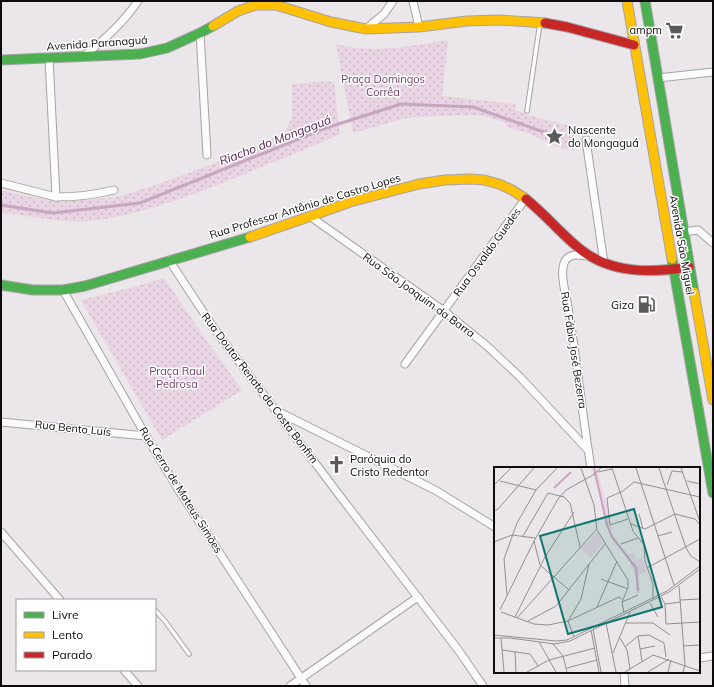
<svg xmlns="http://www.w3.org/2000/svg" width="714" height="687" font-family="Mulish,sans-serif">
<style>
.park{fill:url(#park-dots)}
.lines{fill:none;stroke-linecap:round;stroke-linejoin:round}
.stream{stroke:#c7a6bf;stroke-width:3}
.lane-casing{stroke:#a6a2a5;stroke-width:5.5}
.street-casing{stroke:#a6a2a5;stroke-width:9}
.fast-casing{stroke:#a6a2a5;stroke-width:11}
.slow-casing{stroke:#a6a2a5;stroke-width:11}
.jam-casing{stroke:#a6a2a5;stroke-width:11}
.lane{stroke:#fcfbfc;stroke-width:3.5}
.street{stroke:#fcfbfc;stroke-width:7}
.fast{stroke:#4caf50;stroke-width:9}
.slow{stroke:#ffc107;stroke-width:9}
.jam{stroke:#c62828;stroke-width:9}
.labels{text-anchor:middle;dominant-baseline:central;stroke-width:3;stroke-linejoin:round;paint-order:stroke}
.poi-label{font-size:11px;fill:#0d0b0d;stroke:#fff;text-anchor:end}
.street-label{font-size:11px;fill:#0d0b0d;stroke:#fff}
.park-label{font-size:11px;fill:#743c69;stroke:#fff}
.water-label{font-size:12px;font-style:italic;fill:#58224e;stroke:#fff}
.inset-river{fill:none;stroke:#c7a6bf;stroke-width:2}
.inset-road{fill:none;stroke:#928e91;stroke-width:1}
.view{fill:#0f766e;fill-opacity:0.15;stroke:#0f766e;stroke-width:2}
.inset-edge{fill:none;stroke:#0d0b0d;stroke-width:2}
</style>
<defs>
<pattern id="park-dots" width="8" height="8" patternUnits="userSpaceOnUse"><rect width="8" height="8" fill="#e9d4e3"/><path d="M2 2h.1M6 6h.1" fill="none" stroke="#c7b5c2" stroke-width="1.8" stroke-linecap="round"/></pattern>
</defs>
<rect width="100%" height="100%" fill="#ebe6e9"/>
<g class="park">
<path d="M448 40 442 96 516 104 515 110 531 116 574 127V150L560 148 530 134 506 127 507 123 484 116 472 115 417 117 406 118 353 133 336 44C373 54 411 46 448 40Z"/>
<path d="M329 81 334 83 340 134C300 152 260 168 220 184 177 201 134 216 89 221 60 224 30 215 1 213V190L30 197 60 202 117 197 156 185 257 147 285 132 292 117V84Z"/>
<path d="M164 278 211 347 242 390 162 440 81 300 130 288Z"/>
</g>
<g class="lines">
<path class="stream" d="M1 205 53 213 140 203 326 128 401 104 473 107 555 136"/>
<defs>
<g id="lane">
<path d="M527 111 540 23"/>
<path d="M155 610 165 621 189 654"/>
</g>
<g id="street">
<path d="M413 1 419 27"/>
<path d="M367 28 384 14 393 1"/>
<path d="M200 33 207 155"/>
<path d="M84 56C105 39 123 23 138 1"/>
<path d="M658 78 713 72"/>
<path d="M586 140 604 263"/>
<path d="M1 183 56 197 49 58"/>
<path d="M56 197C76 197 94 195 114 190"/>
<path d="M311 217 444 311 487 346 520 377 588 450"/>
<path d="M683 232 698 230 713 243"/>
<path d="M587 256C579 255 570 253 565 261 559 272 566 295 568 307 577 360 582 414 591 468"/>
<path d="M169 260 215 330 340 496 459 651 483 686"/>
<path d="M63 290 146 436 178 489 306 686"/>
<path d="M405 364 526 198"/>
<path d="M277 411 435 490 495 527"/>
<path d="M1 422 146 436"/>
<path d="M1 532 60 600"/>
<path d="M699 658 713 656"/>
<path d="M124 670 138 686"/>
<path d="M624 672 625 686"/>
<path d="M290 686 418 597"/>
</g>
<g id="fast">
<path d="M645 1 694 292"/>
<path d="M1 60 140 54 167 48 200 33 213 26"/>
<path d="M672 259 713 493"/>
<path d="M1 285 33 290H63L85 286 250 237"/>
</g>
<g id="slow">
<path d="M627 1 672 259"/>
<path d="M213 26 238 11 256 5H276L331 22 366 29 419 27 467 21 500 20 545 23"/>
<path d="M250 237 314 215 350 202 419 184 445 180 471 179 484 180 499 184 512 190 526 199"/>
<path d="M694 292 713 400"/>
</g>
<g id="jam">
<path d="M545 23 567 27 634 45"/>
<path d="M526 199C546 215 561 234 580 249 611 274 652 273 689 267"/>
</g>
</defs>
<use href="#lane" class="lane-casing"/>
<use href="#street" class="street-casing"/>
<use href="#fast" class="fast-casing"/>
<use href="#slow" class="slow-casing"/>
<use href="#jam" class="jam-casing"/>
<use href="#lane" class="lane"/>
<use href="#street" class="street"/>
<use href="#fast" class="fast"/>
<use href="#slow" class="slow"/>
<use href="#jam" class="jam"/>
</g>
<defs>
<symbol id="supermarket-bare" viewBox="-9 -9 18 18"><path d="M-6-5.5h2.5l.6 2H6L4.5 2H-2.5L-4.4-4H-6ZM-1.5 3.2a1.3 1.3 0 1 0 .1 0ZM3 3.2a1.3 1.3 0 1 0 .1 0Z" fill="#5b585a" stroke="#fff" stroke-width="2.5" paint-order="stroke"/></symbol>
<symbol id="sight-bare" viewBox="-9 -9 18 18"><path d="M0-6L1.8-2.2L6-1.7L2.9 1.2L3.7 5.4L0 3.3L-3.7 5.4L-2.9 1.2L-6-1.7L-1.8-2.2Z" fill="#5b585a" stroke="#fff" stroke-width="2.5" paint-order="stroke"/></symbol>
<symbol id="fuel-bare" viewBox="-9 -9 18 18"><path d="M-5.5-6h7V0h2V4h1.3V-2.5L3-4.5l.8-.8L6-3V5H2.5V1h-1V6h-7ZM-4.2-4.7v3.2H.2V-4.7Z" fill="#5b585a" stroke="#fff" stroke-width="2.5" paint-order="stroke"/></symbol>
<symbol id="church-bare" viewBox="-9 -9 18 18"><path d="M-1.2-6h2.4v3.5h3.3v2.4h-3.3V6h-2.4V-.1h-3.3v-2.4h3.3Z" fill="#5b585a" stroke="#fff" stroke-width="2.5" paint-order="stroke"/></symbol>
</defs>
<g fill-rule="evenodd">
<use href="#supermarket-bare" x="662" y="18" width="25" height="25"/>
<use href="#sight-bare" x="542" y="124" width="25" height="25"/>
<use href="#fuel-bare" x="634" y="292" width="25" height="25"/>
<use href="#church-bare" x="324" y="452" width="25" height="25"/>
</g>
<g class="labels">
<g class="poi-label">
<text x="662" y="30">ampm</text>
<text x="568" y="130" text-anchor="start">Nascente<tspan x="568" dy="13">do Mongaguá</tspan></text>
<text x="634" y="305">Giza</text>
<text x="350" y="459" text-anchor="start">Paróquia do<tspan x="350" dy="13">Cristo Redentor</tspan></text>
</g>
<g class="street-label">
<text transform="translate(97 43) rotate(-4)">Avenida Paranaguá</text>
<text transform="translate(305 206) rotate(-17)">Rua Professor Antônio de Castro Lopes</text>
<text transform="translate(682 245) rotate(80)">Avenida São Miguel</text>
<text transform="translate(487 252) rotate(-54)">Rua Osvaldo Guedes</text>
<text transform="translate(419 295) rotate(36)">Rua São Joaquim da Barra</text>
<text transform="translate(574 350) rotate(81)">Rua Fábio José Bezerra</text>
<text transform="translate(260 388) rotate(53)">Rua Doutor Renato da Costa Bonfim</text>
<text transform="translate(73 428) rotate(6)">Rua Bento Luís</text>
<text transform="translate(181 490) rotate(58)">Rua Cerro de Mateus Simões</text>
</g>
<g class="park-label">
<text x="383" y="79">Praça Domingos<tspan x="383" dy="13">Corrêa</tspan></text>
<text x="177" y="371">Praça Raul<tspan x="177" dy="13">Pedrosa</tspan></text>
</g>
<g class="water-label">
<text transform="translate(275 140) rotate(-21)">Riacho do Mongaguá</text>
</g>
</g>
<g transform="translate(494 467)">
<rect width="206" height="206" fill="#ebe6e9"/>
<path d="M97 1H102L112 35 118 66 133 87 140 86 142 91 135 94 114 63 107 27ZM103 65 109 76 97 91 87 82ZM148 90 153 105 145 107 146 126 142 127 143 112 136 96Z" fill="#e9d4e3"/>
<path class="inset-river" d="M100 1 113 58 118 70 142 101 144 124M60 21 77 5"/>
<path class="inset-road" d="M87 1 100 38 103 63 134 113V121L128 135 130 146M118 1 139 64 150 78 151 94 159 117V132M142 1 180 118M165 1 192 81 197 89 206 95M187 1 206 55M104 5 118 2M6 14 42 23M193 14 206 17M0 18 17 1M173 18 178 4 188 5M0 44 4 42 40 1M145 47 149 62M134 52 116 58 113 31 129 24 140 15 206 30M137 57 151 62 181 47 201 52 206 58M29 69 54 26 70 30 76 36 86 80M164 69 178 65M40 74 46 98 75 123M0 75 18 68 41 71M127 77 144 71M153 101 206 72M107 112 134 122M185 119 191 198 189 205M13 128 10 92 23 56 42 23 63 1M167 130 171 137 172 157 206 155M186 133 206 132M128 135 144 128M156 136 164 150M171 137 187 135M103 140 123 94M6 143 40 74 64 32 72 23 99 8 107 1M7 145 40 157 54 158 74 154 125 130 128 132M21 150 51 90 80 45M23 151 102 63M34 154 62 139 111 77M112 156 122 205M132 156H159L176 168M99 162 107 205M97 163 105 205M0 168 62 174 73 173 173 124 206 99M144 169 148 194M80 170 74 154 87 132 95 97M0 171H16L61 177 76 174 175 125 206 102M7 171 10 205M126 171 133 183 136 202M45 175 62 205M59 177 69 189 73 205M189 179 206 178M131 180 144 169 155 168 170 176 172 190M146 182 161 179M8 183 36 187 44 199M21 185 22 205M119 186 136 145M73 201 103 193M33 205 55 193 101 181M131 205 159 188 206 204M154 205 175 192M174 205 177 193"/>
<path class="view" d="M140 42 168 140 74 167 46 69Z"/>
<rect width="206" height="206" class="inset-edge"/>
</g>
<rect width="714" height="687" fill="none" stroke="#0d0b0d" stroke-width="4"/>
<rect x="16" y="599" width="140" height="72" fill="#ffffff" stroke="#9e9d9e"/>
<rect x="24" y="612" width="20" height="6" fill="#4caf50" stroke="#9e9d9e"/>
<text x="52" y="619" font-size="12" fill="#0d0b0d">Livre</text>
<rect x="24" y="632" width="20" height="6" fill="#ffc107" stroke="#9e9d9e"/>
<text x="52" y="639" font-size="12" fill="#0d0b0d">Lento</text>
<rect x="24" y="652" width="20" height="6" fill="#c62828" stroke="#9e9d9e"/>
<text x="52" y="659" font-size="12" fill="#0d0b0d">Parado</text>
</svg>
